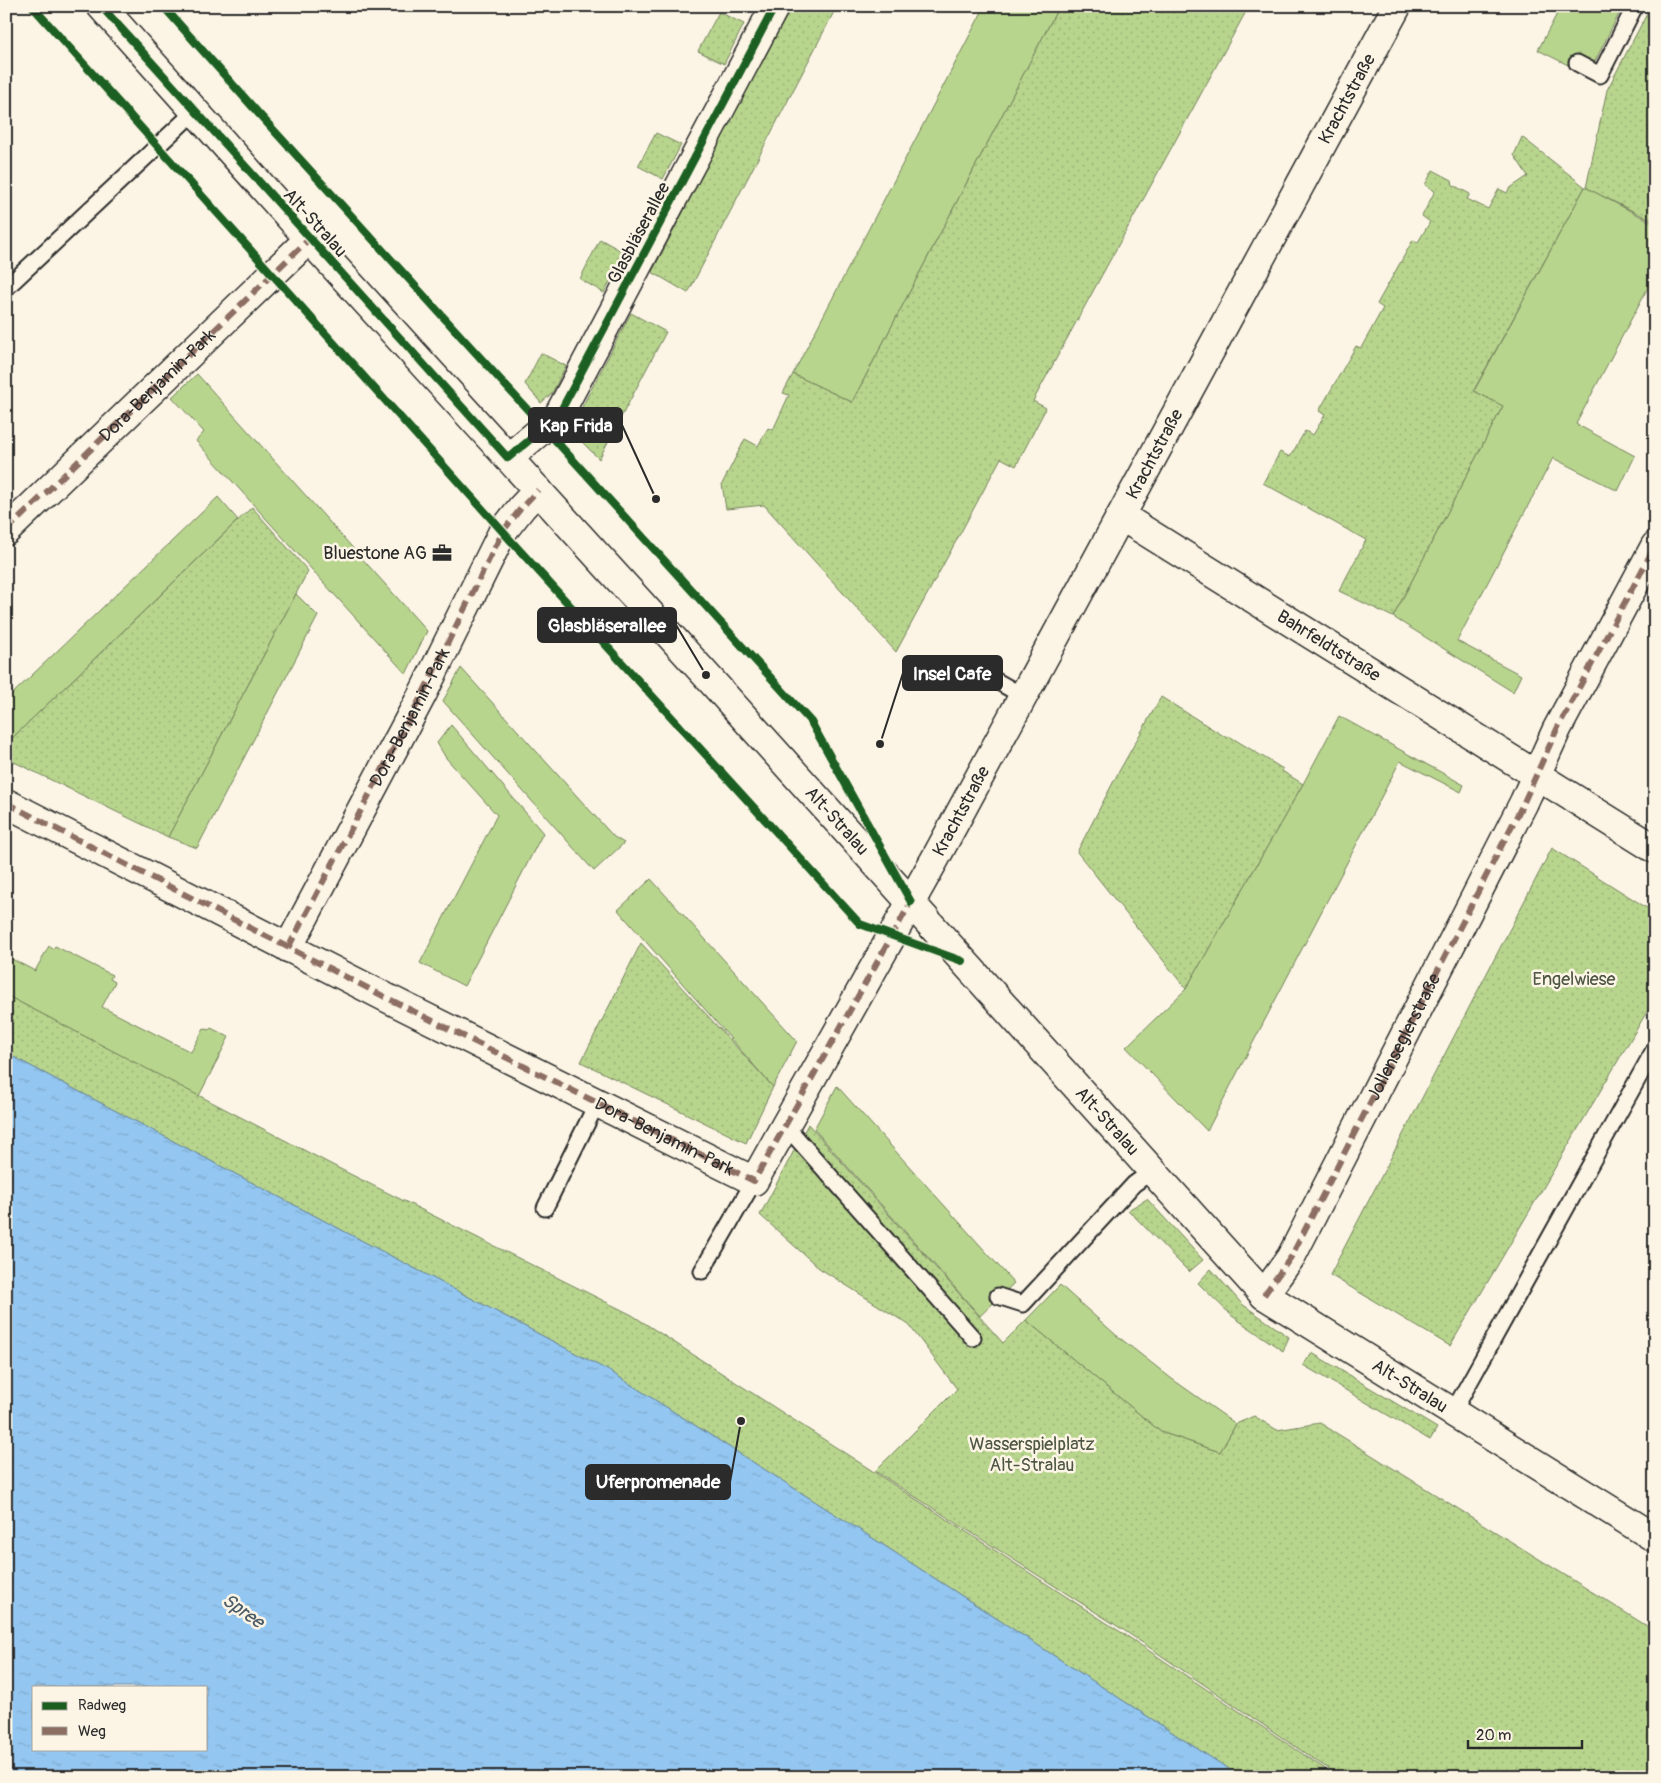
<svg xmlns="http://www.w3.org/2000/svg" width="1661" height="1783" font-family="Pangolin,sans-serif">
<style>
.grass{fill:url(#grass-dots);stroke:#72805c}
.garden{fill:#b8d58d;stroke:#72805c}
.water{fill:url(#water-ripples);stroke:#6988a1;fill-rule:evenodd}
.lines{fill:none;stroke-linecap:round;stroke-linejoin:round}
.service-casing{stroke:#2b2b2b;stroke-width:19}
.minor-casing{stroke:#2b2b2b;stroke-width:31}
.tertiary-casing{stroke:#2b2b2b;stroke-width:31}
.service{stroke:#fcf5e5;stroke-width:15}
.minor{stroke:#fcf5e5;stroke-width:28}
.tertiary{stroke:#fcf5e5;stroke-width:28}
.quiet{stroke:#8d6e63;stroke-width:6;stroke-dasharray:12 6;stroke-linecap:butt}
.cycleway-casing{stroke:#fcf5e5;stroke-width:11}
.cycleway{stroke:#1b5e20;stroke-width:8}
.labels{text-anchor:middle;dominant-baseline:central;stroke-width:5;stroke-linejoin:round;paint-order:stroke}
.street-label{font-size:18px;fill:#2b2b2b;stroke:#fcf5e5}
.poi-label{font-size:18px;fill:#2b2b2b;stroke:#fcf5e5;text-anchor:end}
.park-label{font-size:18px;fill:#4e5644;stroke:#fcf5e5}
.water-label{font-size:19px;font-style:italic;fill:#4a5a66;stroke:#fcf5e5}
.leader{fill:none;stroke:#2b2b2b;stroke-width:2}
.callout-dot{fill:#2b2b2b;stroke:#fcf5e5;stroke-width:2}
.callout{fill:#2b2b2b;stroke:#2b2b2b;stroke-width:2}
.callout-label{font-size:19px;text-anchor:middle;font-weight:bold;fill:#fff}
</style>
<defs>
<pattern id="grass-dots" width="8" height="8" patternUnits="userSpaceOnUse" patternTransform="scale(1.25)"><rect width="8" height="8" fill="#b8d58d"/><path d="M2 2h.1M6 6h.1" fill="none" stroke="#9eb77a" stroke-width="1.8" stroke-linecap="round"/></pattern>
<pattern id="water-ripples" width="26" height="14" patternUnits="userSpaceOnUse" patternTransform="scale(1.25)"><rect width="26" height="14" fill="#93c6f0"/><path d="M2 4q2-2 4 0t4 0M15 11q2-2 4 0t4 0" fill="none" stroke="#7faace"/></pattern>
</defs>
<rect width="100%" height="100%" fill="#fcf5e5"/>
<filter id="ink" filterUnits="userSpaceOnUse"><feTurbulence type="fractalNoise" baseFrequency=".02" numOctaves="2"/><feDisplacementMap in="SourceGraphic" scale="10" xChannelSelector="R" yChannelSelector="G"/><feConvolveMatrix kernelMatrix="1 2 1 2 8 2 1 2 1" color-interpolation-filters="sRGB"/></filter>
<g filter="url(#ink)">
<g class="grass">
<path d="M790 6H837L688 293 652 272Z"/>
<path d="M1059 6H1249L1033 401 1046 408 1016 466 1001 458 896 652 764 505 726 509 722 484 745 439 758 446 768 428 773 430 789 395 783 393 793 374 852 402Z"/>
<path d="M1651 6H1655V222L1586 188 1607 90Z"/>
<path d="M719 12 744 24 724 64 698 51Z"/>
<path d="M656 133 681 145 663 179 638 166Z"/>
<path d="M1522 137 1585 187 1474 390 1503 406 1393 617 1339 591 1366 540 1263 483 1280 452 1290 457 1305 431 1313 435 1325 415 1319 411 1356 346 1361 348 1383 308 1377 304 1413 240 1418 242 1430 222 1422 216 1435 191 1425 185 1433 170 1452 180 1453 185 1470 194 1467 199 1488 209 1499 189 1507 193 1509 189 1528 176 1514 155Z"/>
<path d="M600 239 625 253 604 293 580 279Z"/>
<path d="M631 313 666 332 599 459 570 430Z"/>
<path d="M541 353 566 366 552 393 541 403 525 384Z"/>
<path d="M252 507 308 571 168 837 6 758V744Z"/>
<path d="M1161 697 1227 738 1229 736 1283 769 1282 771 1303 784 1186 989 1077 852 1117 775Z"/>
<path d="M1552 848 1655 913V998L1450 1346 1330 1275Z"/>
<path d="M641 943 773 1087 746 1143 581 1062Z"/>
<path d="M6 995 344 1171 632 1315 1133 1640 1337 1777H1241L874 1539 611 1372 6 1053Z"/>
<path d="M808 1124 1003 1343 1026 1320 1161 1432 1220 1452 1236 1424 1254 1416 1277 1430 1320 1423 1655 1631V1777H1340L1125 1631 875 1471 957 1389 909 1325 819 1268 760 1215Z"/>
<path d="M1147 1199 1203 1260 1189 1272 1128 1210Z"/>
<path d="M1211 1269 1242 1304 1289 1337 1283 1351 1232 1316 1198 1283Z"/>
<path d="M1312 1353 1437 1428 1430 1440 1303 1365Z"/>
</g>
<g class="garden">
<path d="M985 6H1059L852 402 793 374Z"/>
<path d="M1561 6H1623L1588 75 1538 50Z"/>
<path d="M1585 187 1655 224V274L1576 424 1635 456 1618 491 1553 458 1457 641 1521 675 1513 692 1393 617 1503 406 1474 391Z"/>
<path d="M197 374 427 631 406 674 196 441 204 432 172 397Z"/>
<path d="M218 497 238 520 6 744V700Z"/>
<path d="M296 594 318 616 197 848 168 837Z"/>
<path d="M461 668 614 837 624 843 594 871 443 701Z"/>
<path d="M1339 716 1464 785 1461 792 1400 761 1207 1131 1126 1047 1186 989 1303 784Z"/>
<path d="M451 725 543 833 464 986 420 963 497 815 446 758 437 743Z"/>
<path d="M651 879 797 1041 773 1087 618 910Z"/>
<path d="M49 946 53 949 55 946 112 975 110 979 115 982 102 1007 191 1052 204 1028 209 1030 211 1028 229 1037 199 1096 6 995V956L35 971Z"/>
<path d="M837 1086 1014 1283 980 1316 814 1129Z"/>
<path d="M1060 1285 1116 1335 1172 1379 1236 1424 1220 1452 1161 1432 1026 1320Z"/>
</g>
<path class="water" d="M6 1053 611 1372 874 1539 1241 1777H6ZM34 1687H206V1749H34Z"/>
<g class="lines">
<defs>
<g id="service">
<path d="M1577 63 1600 75 1635 6"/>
<path d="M6 288 195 111"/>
<path d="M972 667 1023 696"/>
<path d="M786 1126 973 1338"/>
<path d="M545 1208 597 1103"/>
<path d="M702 1271 754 1181"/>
<path d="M998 1296 1023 1304 1134 1184 1152 1171"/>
<path d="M1453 1412 1655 1048"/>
</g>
<g id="minor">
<path d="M508 458 558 416 775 6"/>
<path id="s1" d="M1121 516 1655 849"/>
<path d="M6 531 309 239"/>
<path id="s2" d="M6 803 387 998 754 1181 935 859 1397 6"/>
<path d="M288 948 422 695 503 531 522 507 538 490"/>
<path id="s3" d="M1264 1295 1291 1257 1524 802 1557 729 1655 546"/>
</g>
<g id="tertiary">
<path id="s4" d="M101 6 309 239 706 675 1264 1295 1655 1538"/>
</g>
</defs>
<use href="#service" class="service-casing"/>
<use href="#minor" class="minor-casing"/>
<use href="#tertiary" class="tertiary-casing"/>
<use href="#service" class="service"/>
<use href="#minor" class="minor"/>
<use href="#tertiary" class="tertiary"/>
<g class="quiet">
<path id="s5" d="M6 531 309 239"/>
<path id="s6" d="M6 803 387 998 754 1181 911 902"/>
<path id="s7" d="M288 948 422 695 503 531 522 507 538 490"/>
<path d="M1264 1295 1291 1257 1524 802 1557 729 1655 546"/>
</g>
<defs>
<g id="cycleway">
<path d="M32 6 512 542 860 924 962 961"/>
<path d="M101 6 508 458 558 416 775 6"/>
<path d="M163 6 259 114 811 722 911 902"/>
</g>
</defs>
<use href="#cycleway" class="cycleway-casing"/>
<use href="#cycleway" class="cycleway"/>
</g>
</g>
<defs>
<symbol id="office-bare" viewBox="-9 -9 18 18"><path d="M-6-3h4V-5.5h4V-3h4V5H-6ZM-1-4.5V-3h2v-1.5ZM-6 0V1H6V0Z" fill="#2b2b2b" stroke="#fcf5e5" stroke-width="2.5" paint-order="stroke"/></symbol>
</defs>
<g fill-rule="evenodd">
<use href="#office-bare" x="428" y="539" width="28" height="28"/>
</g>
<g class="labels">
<g class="street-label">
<text stroke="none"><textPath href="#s2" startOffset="2072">Krachtstraße</textPath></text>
<text transform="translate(315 223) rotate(48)">Alt-Stralau</text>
<text transform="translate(639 233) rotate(-62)">Glasbläserallee</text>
<text stroke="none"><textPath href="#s5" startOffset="210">Dora-Benjamin-Park</textPath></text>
<text stroke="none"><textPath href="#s2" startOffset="1668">Krachtstraße</textPath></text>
<text stroke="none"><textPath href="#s1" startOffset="245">Bahrfeldtstraße</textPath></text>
<text stroke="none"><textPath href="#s7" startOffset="261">Dora-Benjamin-Park</textPath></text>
<text stroke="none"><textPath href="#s2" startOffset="1262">Krachtstraße</textPath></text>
<text stroke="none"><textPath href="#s4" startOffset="1098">Alt-Stralau</textPath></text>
<text stroke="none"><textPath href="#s3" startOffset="294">Jollenseglerstraße</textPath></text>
<text stroke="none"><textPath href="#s4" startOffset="1502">Alt-Stralau</textPath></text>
<text stroke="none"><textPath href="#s6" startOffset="738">Dora-Benjamin-Park</textPath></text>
<text stroke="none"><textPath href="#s4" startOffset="1908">Alt-Stralau</textPath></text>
</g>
<g class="poi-label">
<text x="427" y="553">Bluestone AG</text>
</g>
<g class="park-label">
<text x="1574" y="979">Engelwiese</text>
<text x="1032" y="1444">Wasserspielplatz<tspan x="1032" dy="21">Alt-Stralau</tspan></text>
</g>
<g class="water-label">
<text transform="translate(243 1611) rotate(35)">Spree</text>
</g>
</g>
<path class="leader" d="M656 499L622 425M706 675L676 625M880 744L903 673M741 1421L730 1482"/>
<g class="callout-dot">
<circle cx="656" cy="499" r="5"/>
<circle cx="706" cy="675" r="5"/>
<circle cx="880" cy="744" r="5"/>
<circle cx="741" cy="1421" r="5"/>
</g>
<g class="callout">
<rect x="529" y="408" width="93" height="34" rx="5"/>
<rect x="538" y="608" width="138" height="34" rx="5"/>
<rect x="903" y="656" width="99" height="34" rx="5"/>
<rect x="586" y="1465" width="144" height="34" rx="5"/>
</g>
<g class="callout-label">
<text x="576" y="432">Kap Frida</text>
<text x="607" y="632">Glasbläserallee</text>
<text x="952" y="680">Insel Cafe</text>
<text x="658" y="1488">Uferpromenade</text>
</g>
<rect width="1661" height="1783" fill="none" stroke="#fcf5e5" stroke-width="25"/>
<rect x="12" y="12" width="1636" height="1758" fill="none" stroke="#2b2b2b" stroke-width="2" filter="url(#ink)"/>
<rect x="32" y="1686" width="175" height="65" fill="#fcf5e5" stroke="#a8a49b"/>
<rect x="42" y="1702" width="25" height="8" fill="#1b5e20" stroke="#a8a49b"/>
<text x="78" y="1710" font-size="15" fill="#2b2b2b">Radweg</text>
<rect x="42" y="1727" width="25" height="8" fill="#8d6e63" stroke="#a8a49b"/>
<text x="78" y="1736" font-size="15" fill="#2b2b2b">Weg</text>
<path d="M1468 1740v8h114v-8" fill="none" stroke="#2b2b2b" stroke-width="2.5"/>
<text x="1476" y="1740" font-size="15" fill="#2b2b2b" stroke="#fcf5e5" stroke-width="4" paint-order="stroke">20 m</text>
</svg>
